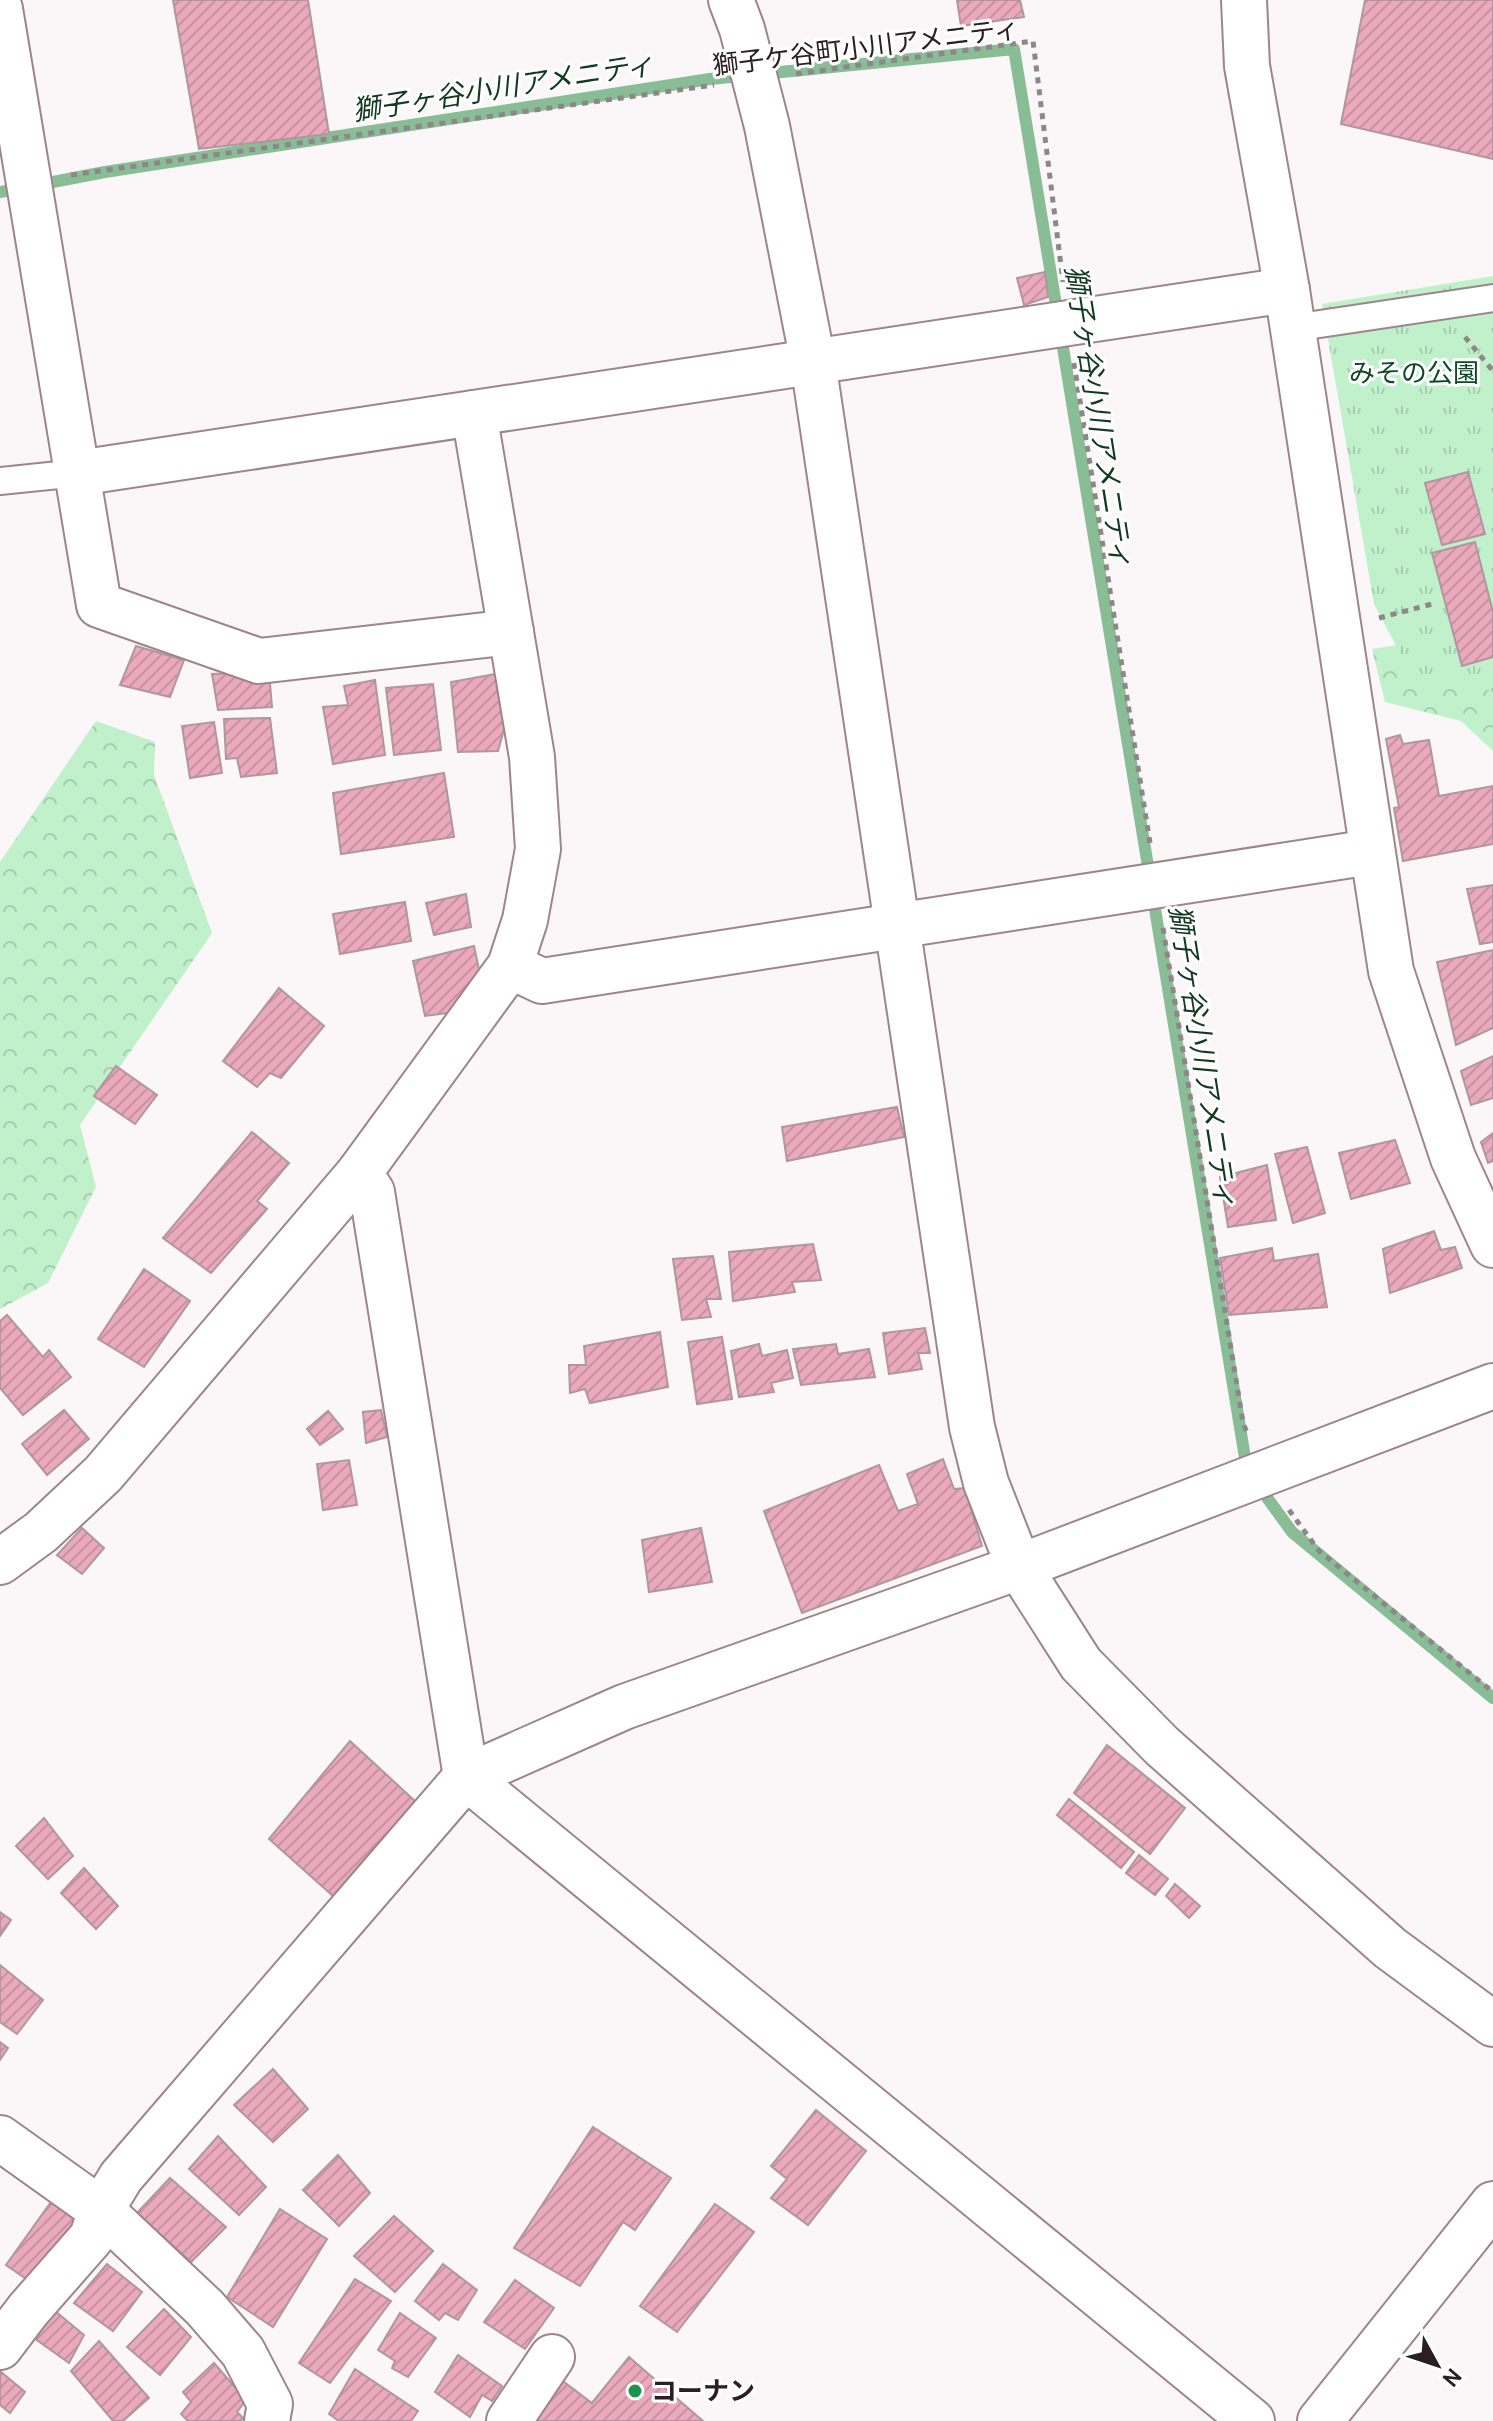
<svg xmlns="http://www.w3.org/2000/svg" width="1493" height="2421" font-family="Cabin,'Noto Sans JP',sans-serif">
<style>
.forest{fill:url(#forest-crowns)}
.park{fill:url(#park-tufts)}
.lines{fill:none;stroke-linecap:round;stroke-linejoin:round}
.stream{stroke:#88bd95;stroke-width:12}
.building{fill:url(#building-hatch);stroke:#b0969e;stroke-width:2}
.lane-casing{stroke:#9e858c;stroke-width:30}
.street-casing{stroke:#9e858c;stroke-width:48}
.secondary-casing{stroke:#9e858c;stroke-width:48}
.path{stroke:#8e8789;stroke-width:5;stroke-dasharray:6 6;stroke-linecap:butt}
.lane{stroke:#fff;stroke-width:26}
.street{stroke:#fff;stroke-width:44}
.secondary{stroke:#fff;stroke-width:44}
.poi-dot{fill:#1e934e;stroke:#fff;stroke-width:3}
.labels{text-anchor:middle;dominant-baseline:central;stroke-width:6;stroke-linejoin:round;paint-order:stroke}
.street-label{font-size:26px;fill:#2a2023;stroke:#fff}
.park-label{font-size:26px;fill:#0b4924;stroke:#fff}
.poi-label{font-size:26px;font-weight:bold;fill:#2a2023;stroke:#fff;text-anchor:start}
.water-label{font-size:28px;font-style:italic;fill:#123a1f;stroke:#fff}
</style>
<defs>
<pattern id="forest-crowns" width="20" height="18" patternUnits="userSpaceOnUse" patternTransform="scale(2)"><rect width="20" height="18" fill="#c0f1cb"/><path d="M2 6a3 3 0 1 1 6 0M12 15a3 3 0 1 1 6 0" fill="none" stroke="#a5ceae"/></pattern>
<pattern id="park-tufts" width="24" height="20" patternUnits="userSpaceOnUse" patternTransform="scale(2)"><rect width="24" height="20" fill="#c0f1cb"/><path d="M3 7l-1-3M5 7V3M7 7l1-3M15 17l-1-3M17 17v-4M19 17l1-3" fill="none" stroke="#a5ceae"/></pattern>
<pattern id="building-hatch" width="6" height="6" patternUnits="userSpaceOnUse" patternTransform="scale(2)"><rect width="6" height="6" fill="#eaa9bd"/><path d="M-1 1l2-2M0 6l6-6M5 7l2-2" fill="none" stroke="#c991a2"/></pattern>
</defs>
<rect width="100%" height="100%" fill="#fbf6f7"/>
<g class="forest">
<path d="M1446 638 1493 668V751L1461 721 1385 702 1372 649Z"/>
<path d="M96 721 155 742 154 775 212 933 80 1125 96 1187 48 1283 0 1309V862Z"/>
</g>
<path class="park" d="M1493 276V691L1415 682 1374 604 1322 304Z"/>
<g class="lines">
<path class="stream" d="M0 192 105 172 710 79 1014 49 1247 1470 1292 1532 1493 1698"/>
</g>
<g class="building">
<path d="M173 0H308L329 134 199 149Z"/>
<path d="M957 0H1020L1024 17 961 26Z"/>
<path d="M1365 0H1493V159L1341 124Z"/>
<path d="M1045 272 1048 297 1024 305 1017 278Z"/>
<path d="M1468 472 1485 534 1442 545 1425 483Z"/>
<path d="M1475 542 1493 612V657L1462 666 1432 553Z"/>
<path d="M136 646 184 660 170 697 120 685Z"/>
<path d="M269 672 272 707 218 710 212 674Z"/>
<path d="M501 673 507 719 498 751 458 752 451 682Z"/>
<path d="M375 680 385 755 333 764 323 707 348 705 344 686Z"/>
<path d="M433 684 441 750 394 755 386 688Z"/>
<path d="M270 718 277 773 241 777 237 758 226 759 224 719Z"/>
<path d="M214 722 222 773 190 778 182 726Z"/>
<path d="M1400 735 1403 744 1429 740 1439 796 1493 786V844L1403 861 1394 808 1399 807 1386 739Z"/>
<path d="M444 773 454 837 341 854 333 793Z"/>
<path d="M1493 885V942L1480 944 1467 889Z"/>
<path d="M466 894 471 927 434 935 426 903Z"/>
<path d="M405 902 411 941 340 954 333 914Z"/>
<path d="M474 946 481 979 455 1012 425 1016 413 961Z"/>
<path d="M1493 950V1028L1456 1045 1437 962Z"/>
<path d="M279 988 324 1026 281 1078 270 1073 257 1087 223 1061Z"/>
<path d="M1493 1056V1098L1471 1105 1461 1071Z"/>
<path d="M116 1066 157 1095 135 1124 94 1096Z"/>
<path d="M897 1107 904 1137 787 1161 782 1127Z"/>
<path d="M252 1132 289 1163 257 1201 267 1209 211 1273 163 1238Z"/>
<path d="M1493 1133V1161L1488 1163 1481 1142Z"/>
<path d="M1395 1140 1410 1183 1351 1199 1339 1153Z"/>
<path d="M1307 1147 1325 1213 1293 1223 1275 1154Z"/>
<path d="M1267 1165 1276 1220 1228 1227 1220 1177Z"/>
<path d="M1434 1231 1441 1250 1455 1247 1462 1268 1390 1293 1383 1249Z"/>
<path d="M813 1244 821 1280 792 1282 795 1292 733 1301 729 1252Z"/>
<path d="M1272 1248 1274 1261 1318 1254 1327 1307 1229 1315 1220 1258Z"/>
<path d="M713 1256 721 1299H706L711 1317 682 1320 673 1259Z"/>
<path d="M144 1269 190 1301 144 1367 98 1339Z"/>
<path d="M7 1315 43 1357 49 1350 71 1377 23 1415 0 1388V1321Z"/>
<path d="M925 1328 930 1353H918L922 1369 889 1374 883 1333Z"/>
<path d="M660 1332 668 1387 590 1403 585 1389 570 1393 569 1365H586L584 1346Z"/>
<path d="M722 1337 732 1399 697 1404 688 1342Z"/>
<path d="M759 1344 762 1356 787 1350 793 1378 771 1383 774 1392 739 1397 731 1351Z"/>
<path d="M836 1344 838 1354 869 1349 875 1377 801 1385 793 1349Z"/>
<path d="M64 1410 89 1439 47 1475 22 1444Z"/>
<path d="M381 1410 387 1437 366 1443 363 1412Z"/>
<path d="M328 1411 343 1429 320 1445 307 1429Z"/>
<path d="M943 1459 954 1489 965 1488 982 1546 802 1613 764 1511 879 1465 898 1511 918 1504 907 1474Z"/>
<path d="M349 1460 357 1505 323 1510 317 1464Z"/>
<path d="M82 1528 104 1548 82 1574 57 1555Z"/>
<path d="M701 1528 712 1582 649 1592 642 1540Z"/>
<path d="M350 1741 415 1801 333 1896 269 1839Z"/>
<path d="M1107 1745 1185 1808 1150 1854 1074 1793Z"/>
<path d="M1069 1799 1134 1852 1121 1868 1057 1815Z"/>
<path d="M44 1818 73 1856 48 1879 16 1846Z"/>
<path d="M1139 1855 1168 1879 1155 1895 1126 1873Z"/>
<path d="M84 1868 118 1906 96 1929 61 1893Z"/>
<path d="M1175 1884 1200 1906 1189 1918 1166 1896Z"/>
<path d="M0 1912 11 1920 0 1936Z"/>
<path d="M0 1965 43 2000 17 2034 0 2022Z"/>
<path d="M0 2042 8 2048 0 2060Z"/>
<path d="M273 2069 308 2109 273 2142 234 2105Z"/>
<path d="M816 2110 866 2151 808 2225 771 2198 787 2179 771 2166Z"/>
<path d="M593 2127 671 2178 635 2230 623 2222 580 2286 514 2248Z"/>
<path d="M218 2136 266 2187 239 2215 189 2169Z"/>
<path d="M338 2155 370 2193 339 2226 303 2190Z"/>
<path d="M170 2178 226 2227 191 2262 137 2213Z"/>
<path d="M51 2202 77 2221 35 2285 6 2265Z"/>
<path d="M715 2204 754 2232 677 2332 640 2306Z"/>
<path d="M280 2209 327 2239 273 2327 227 2297Z"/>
<path d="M394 2216 433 2251 395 2292 354 2256Z"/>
<path d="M107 2264 142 2292 113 2331 74 2303Z"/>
<path d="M443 2264 477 2290 458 2320 445 2313 439 2320 415 2301Z"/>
<path d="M355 2279 391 2301 330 2383 299 2363Z"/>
<path d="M515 2280 554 2308 525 2349 484 2322Z"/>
<path d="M49 2306 84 2335 69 2363 27 2333Z"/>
<path d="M164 2309 191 2337 160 2375 127 2347Z"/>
<path d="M400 2313 436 2338 408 2377 392 2368 395 2361 378 2350Z"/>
<path d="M99 2341 149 2398 123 2421H113L71 2371Z"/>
<path d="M458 2355 502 2386 492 2401 482 2395 470 2417 435 2392Z"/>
<path d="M629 2357 703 2421H528L560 2379 592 2403Z"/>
<path d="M214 2363 246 2400 237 2412 243 2418 240 2421H188L181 2414 191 2402 183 2392Z"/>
<path d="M355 2369 418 2411 411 2421H339L329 2414Z"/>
<path d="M0 2371 25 2392 10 2413 0 2405Z"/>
</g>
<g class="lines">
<defs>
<g id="lane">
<path d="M1293 328 1493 298"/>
<path d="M0 481 78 473"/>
</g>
<g id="street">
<path d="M731 0 742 29 767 126 813 362 972 1427 986 1483 1019 1567 1081 1664 1162 1746 1390 1948 1493 2024"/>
<path d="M1244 0 1247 66 1287 290 1391 971 1453 1158 1493 1245"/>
<path d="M0 9 99 605 259 661 511 632"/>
<path d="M78 473 1287 290"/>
<path d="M510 966 542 981 1371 852"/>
<path d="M359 1173 372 1192 466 1777 1252 2421"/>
<path d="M0 1562 41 1532 103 1474 359 1173 510 966 525 920 538 849 532 757 474 413"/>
<path d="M0 2138 101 2210 205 2308 243 2352 270 2404 267 2421"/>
<path d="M0 2347 28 2310 92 2237 101 2210 121 2177 466 1777 624 1707 1019 1567 1493 1386"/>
<path d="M509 2421 552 2357"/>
</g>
<path id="secondary" d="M1320 2421 1493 2204"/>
</defs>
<use href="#lane" class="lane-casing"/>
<use href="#street" class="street-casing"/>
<use href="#secondary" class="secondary-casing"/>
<g class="path">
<path d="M796 74 1033 41 1063 282"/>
<path d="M71 175 714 85"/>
<path d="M1465 337 1493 371"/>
<path d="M1074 363 1150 843"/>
<path d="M1379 618 1432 604"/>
<path d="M1163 928 1243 1423 1248 1435"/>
<path d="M1289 1510 1319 1551 1493 1692"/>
</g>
<use href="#lane" class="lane"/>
<use href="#street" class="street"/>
<use href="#secondary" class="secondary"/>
</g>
<circle class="poi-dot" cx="635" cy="2391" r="8"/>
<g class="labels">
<g class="street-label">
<text transform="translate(866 47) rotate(-7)">獅子ケ谷町小川アメニティ</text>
</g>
<g class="park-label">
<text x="1414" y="373">みその公園</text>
</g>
<g class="poi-label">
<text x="651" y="2391">コーナン</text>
</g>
<g class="water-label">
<text transform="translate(503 87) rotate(-9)">獅子ヶ谷小川アメニティ</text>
<text transform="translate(1099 416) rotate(81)">獅子ヶ谷小川アメニティ</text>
<text transform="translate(1203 1056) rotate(81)">獅子ヶ谷小川アメニティ</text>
</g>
</g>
<g transform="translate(1437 2365) rotate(130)" stroke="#ffffff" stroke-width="6" paint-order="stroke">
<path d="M0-6L14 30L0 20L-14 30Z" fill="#2a2023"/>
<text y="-12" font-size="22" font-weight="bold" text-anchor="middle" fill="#2a2023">N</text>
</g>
</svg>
